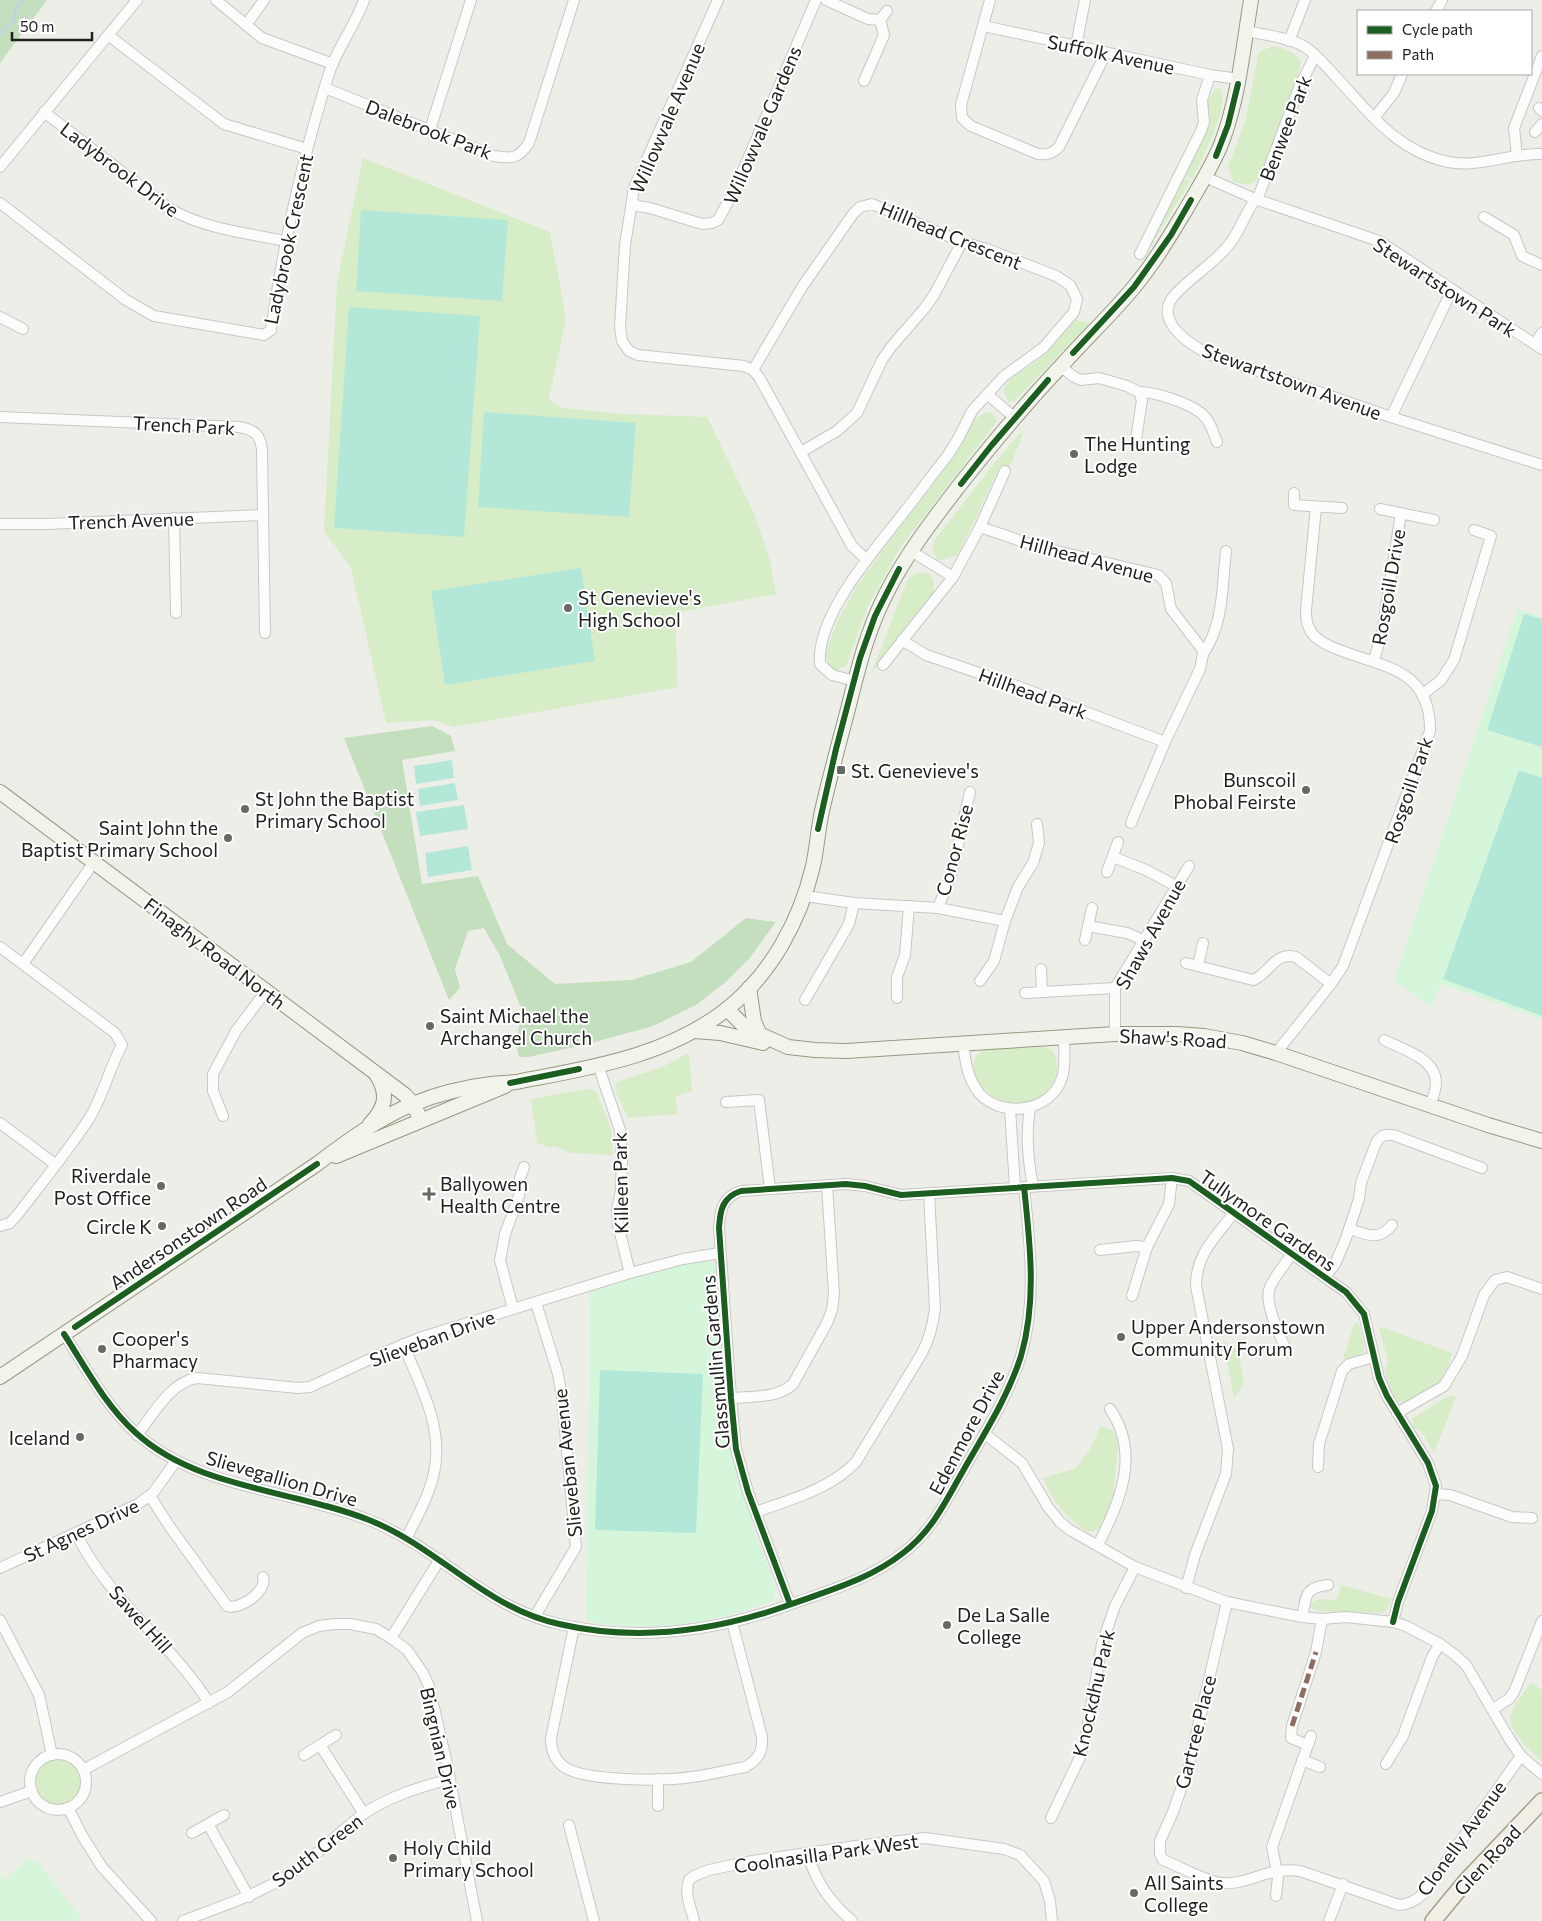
<svg xmlns="http://www.w3.org/2000/svg" width="1542" height="1921" font-family="Commissioner,sans-serif">
<style>
.grass{fill:#d6edc7}
.forest{fill:#c4dfbe}
.park{fill:#d6f6db}
.pitch{fill:#b3e8d8}
.lines{fill:none;stroke-linecap:round;stroke-linejoin:round}
.stream{stroke:#bbd5e3;stroke-width:3}
.street-casing{stroke:#c7c7c5;stroke-width:12}
.secondary-casing{stroke:#949a7f;stroke-width:16}
.primary-casing{stroke:#a5a085;stroke-width:18}
.street{stroke:#fcfcfc;stroke-width:10}
.secondary{stroke:#f2f4ec;stroke-width:14}
.primary{stroke:#f1eee6;stroke-width:15}
.quiet{stroke:#8d6e63;stroke-width:5;stroke-dasharray:10 5;stroke-linecap:butt}
.cycleway-casing{stroke:#fff;stroke-width:9}
.cycleway{stroke:#1b5e20;stroke-width:6}
.poi-dot{fill:#686866;stroke:#fff;stroke-width:2}
.labels{text-anchor:middle;dominant-baseline:central;stroke-width:4;stroke-linejoin:round;paint-order:stroke}
.street-label{font-size:19px;fill:#202020;stroke:#fff}
.poi-label{font-size:19px;fill:#202020;stroke:#fff;text-anchor:start}
</style>
<rect width="100%" height="100%" fill="#eeeee9"/>
<g class="grass">
<path d="M1273 46C1286 49 1294 51 1301 62L1297 77 1265 169 1260 178 1249 185 1233 182 1228 167 1245 122 1258 56 1261 51Z"/>
<path d="M1216 88 1221 89C1229 109 1201 160 1192 179L1185 174 1207 109 1208 99Z"/>
<path d="M363 158 550 232 566 318 549 399 562 408 623 414 707 417 754 513 770 561 776 594 675 613 678 687 454 727 434 720 386 723 351 568 324 531 337 282Z"/>
<path d="M1183 178 1190 181 1147 253 1143 257Z"/>
<path d="M1075 319 1089 324 1014 401 1008 402 1003 390 1009 382 1008 380 1033 364 1050 350Z"/>
<path d="M990 412 994 415 997 421 995 424 901 546 867 608 846 666 840 667 838 671 832 669 828 663 825 654 838 620 857 586 891 539 943 472 975 419 984 413Z"/>
<path d="M1020 433 1023 434 1009 469 1000 466 958 555 938 561 933 550 934 541 996 461Z"/>
<path d="M920 572 930 574 934 583V590L936 592 871 674 907 581 914 574Z"/>
<path d="M1045 1047 1052 1050C1059 1063 1059 1074 1051 1086 1015 1135 945 1069 986 1049Z"/>
<path d="M689 1053 692 1091 676 1096 677 1114 628 1118 616 1092V1082L662 1067Z"/>
<path d="M587 1089H592L597 1093 611 1128 613 1155 571 1153 554 1146 551 1148 537 1143 531 1099Z"/>
<path d="M1355 1322 1359 1324 1364 1344V1353L1346 1359 1343 1358Z"/>
<path d="M1382 1327 1452 1353 1448 1367 1439 1383 1408 1403 1398 1402C1392 1391 1380 1373 1388 1362L1379 1328Z"/>
<path d="M1223 1340 1238 1351 1244 1383 1234 1399Z"/>
<path d="M1451 1396 1456 1397 1434 1453 1421 1431 1413 1428 1412 1419 1443 1399Z"/>
<path d="M1101 1426C1105 1428 1112 1429 1115 1433 1124 1447 1109 1484 1116 1497 1109 1511 1104 1537 1084 1530 1064 1514 1053 1502 1043 1478L1076 1468 1090 1449Z"/>
<path d="M1341 1585 1392 1599 1386 1611 1383 1613 1318 1611 1310 1607C1313 1596 1327 1600 1336 1600Z"/>
<path d="M1530 1683 1542 1689V1762C1532 1751 1505 1729 1511 1714 1514 1703 1524 1693 1530 1683Z"/>
<circle cx="59" cy="1782" r="23"/>
</g>
<g class="forest">
<path d="M0 0H47L0 63Z"/>
<path d="M432 726 451 736 455 751 402 760 422 884 478 876 507 944 555 984 631 980 691 962 746 918 776 922 749 959 727 981 696 1005 653 1026 584 1045 528 1057H519L516 1045 522 1010 500 956 484 928 468 931 455 969 460 988 449 1000 344 738Z"/>
</g>
<g class="park">
<path d="M1517 609 1542 617V1019L1441 984 1431 1007 1394 981Z"/>
<path d="M701 1260 713 1262 718 1271 720 1306 716 1307 721 1368 725 1369 753 1518 751 1522 776 1589 774 1600C720 1623 646 1634 587 1621L586 1603 590 1352 589 1291 670 1266Z"/>
<path d="M29 1858 38 1862 83 1921H0V1875L4 1880Z"/>
</g>
<g class="pitch">
<path d="M361 210 508 220 502 301 356 291Z"/>
<path d="M349 307 480 316 464 537 334 528Z"/>
<path d="M484 412 636 423 629 517 478 507Z"/>
<path d="M581 568 595 661 445 685 431 591Z"/>
<path d="M1524 614 1542 619V747L1487 730Z"/>
<path d="M452 760 454 778 416 784 414 766Z"/>
<path d="M1519 770 1542 778V1016L1443 979Z"/>
<path d="M455 783 458 800 420 806 418 789Z"/>
<path d="M464 805 468 829 420 836 416 812Z"/>
<path d="M468 846 472 870 428 877 425 853Z"/>
<path d="M600 1370 703 1374 696 1533 595 1530Z"/>
</g>
<g class="lines">
<path class="stream" d="M0 34 13 22 17 6 23 0"/>
<defs>
<g id="street">
<path d="M216 0 262 38 333 64"/>
<path d="M718 0 634 188 625 245 620 327 622 341 629 351 638 355 744 366 753 370 759 377 852 546 867 560"/>
<path d="M826 0 868 19 880 20 887 11"/>
<path d="M990 0 961 105 962 118 971 126 1038 154C1047 155 1052 154 1059 147L1106 53"/>
<path d="M1436 11 1442 0"/>
<path d="M246 25 264 0"/>
<path d="M984 26 1210 75 1239 79"/>
<path d="M1246 31C1265 35 1288 37 1305 47 1316 54 1326 66 1335 76 1369 112 1396 151 1448 162 1480 168 1510 153 1542 154"/>
<path d="M108 35 224 124 307 149"/>
<path d="M1289 41 1305 0"/>
<path d="M1076 46 1085 0"/>
<path d="M1315 56 1300 85 1259 195C1245 210 1241 232 1227 247 1211 266 1189 278 1173 297 1154 321 1190 345 1209 354L1391 417 1542 465"/>
<path d="M864 81 884 35 880 20"/>
<path d="M325 88 494 156C512 159 518 159 529 143L574 0"/>
<path d="M1539 108 1542 111"/>
<path d="M44 112 170 209C205 229 246 233 285 241"/>
<path d="M1374 118 1394 93 1402 74"/>
<path d="M430 130 471 0"/>
<path d="M1535 132 1542 124"/>
<path d="M1517 156 1514 128 1542 56"/>
<path d="M0 167 137 0"/>
<path d="M1205 177 1255 199 1379 241 1542 349"/>
<path d="M632 202 637 206 650 208 702 224 712 223 718 220 735 189 816 0"/>
<path d="M0 203 126 300 154 316 264 335 271 330C281 260 295 192 314 124 320 104 325 84 332 65 341 43 356 23 364 0"/>
<path d="M1484 217 1514 235 1522 256 1542 265"/>
<path d="M1140 254 1201 131 1204 122 1202 100 1210 75"/>
<path d="M0 317 23 329"/>
<path d="M1535 344 1542 333"/>
<path d="M1060 366 1074 377 1081 380 1099 378 1127 386 1139 392 1142 400 1135 446"/>
<path d="M753 370 802 287 853 214 860 207 872 204 962 242 987 249 1056 276 1070 285 1077 299 1074 312 1043 348 1004 376 972 411 958 439 948 455C932 475 917 496 901 516 873 552 816 616 820 664L832 675 855 681"/>
<path d="M1139 392C1156 392 1194 404 1205 417 1212 425 1213 433 1217 442"/>
<path d="M987 394 1015 418"/>
<path d="M0 417 239 427C255 430 260 434 262 450L265 633"/>
<path d="M1391 417 1452 290"/>
<path d="M801 452 837 431 857 413 882 360 891 347 924 309 934 295 962 242"/>
<path d="M1294 493V505L1342 508"/>
<path d="M1380 509 1434 520"/>
<path d="M174 518 176 613"/>
<path d="M0 524H47L263 515"/>
<path d="M980 527 1036 546 1158 575 1166 583 1171 609 1202 649 1203 654 1200 669 1165 742 1131 823"/>
<path d="M911 551 953 577"/>
<path d="M902 640 926 655 1017 686 1165 742"/>
<path d="M1203 654C1224 624 1222 586 1226 551"/>
<path d="M1374 660 1382 632 1401 513"/>
<path d="M883 665 953 577 980 527 1005 471"/>
<path d="M1422 695 1441 680 1454 660 1491 536 1474 530"/>
<path d="M1113 857 1146 870 1176 886"/>
<path d="M1107 872 1118 842"/>
<path d="M805 896 854 903 938 908 1005 921"/>
<path d="M938 908 952 872 970 792"/>
<path d="M1088 926 1127 933 1143 940"/>
<path d="M1085 940 1092 908"/>
<path d="M0 947 115 1033 122 1045C109 1069 103 1096 89 1119 67 1152 42 1183 18 1214L10 1223 0 1226"/>
<path d="M1186 963 1253 980C1270 974 1274 951 1296 957L1331 984"/>
<path d="M23 964 94 862"/>
<path d="M1198 966 1203 943"/>
<path d="M1041 969 1042 992"/>
<path d="M980 981 994 961 1005 921 1018 887 1033 863 1039 843 1037 824"/>
<path d="M1025 993 1115 988"/>
<path d="M897 998V977L905 955 909 906"/>
<path d="M805 1000 849 924 854 903"/>
<path d="M1115 1034V988L1189 866"/>
<path d="M1384 1040C1402 1049 1435 1058 1436 1082 1436 1090 1433 1098 1430 1105"/>
<path d="M963 1042C965 1060 967 1078 979 1093 1002 1119 1051 1112 1062 1078 1066 1065 1064 1050 1064 1036"/>
<path d="M1276 1053 1331 984 1343 966 1430 731C1431 665 1377 667 1332 647 1323 643 1313 638 1309 628 1306 622 1306 616 1306 610L1316 507"/>
<path d="M598 1065 620 1130 622 1160 621 1190 617 1210 618 1225 630 1273"/>
<path d="M726 1102 759 1100 770 1189"/>
<path d="M1030 1108C1026 1132 1028 1161 1033 1186"/>
<path d="M1010 1109 1015 1187"/>
<path d="M223 1116 213 1091V1074L236 1031 266 991"/>
<path d="M0 1123 55 1164"/>
<path d="M1349 1229C1367 1234 1378 1242 1392 1225"/>
<path d="M1100 1250 1136 1246 1147 1247"/>
<path d="M1325 1277 1335 1264 1345 1241 1359 1199 1361 1183 1376 1143C1381 1135 1384 1134 1393 1135L1482 1168"/>
<path d="M1132 1296 1147 1247 1169 1204 1172 1178"/>
<path d="M513 1309 500 1260 505 1234 519 1196 520 1178 524 1167"/>
<path d="M64 1334C86 1368 105 1405 136 1433 197 1489 294 1490 369 1520 438 1547 485 1608 559 1624 637 1642 712 1632 786 1606 827 1591 869 1580 903 1553 933 1530 945 1502 963 1471 984 1434 1008 1397 1021 1356 1037 1301 1030 1243 1024 1187"/>
<path d="M403 1344C420 1385 444 1427 434 1473 429 1496 417 1517 407 1537"/>
<path d="M1287 1352C1281 1337 1263 1303 1270 1287 1275 1276 1285 1264 1292 1254"/>
<path d="M731 1398C752 1396 777 1399 793 1384L827 1323 832 1310 834 1294 827 1185"/>
<path d="M1397 1413 1444 1386 1462 1356 1484 1295 1495 1280 1507 1277 1542 1289"/>
<path d="M985 1434 1022 1463 1048 1507 1060 1522 1070 1530 1135 1567 1227 1602 1302 1617 1322 1619 1346 1617 1393 1622 1406 1626 1440 1644 1455 1655 1466 1665 1510 1740 1521 1756 1542 1774"/>
<path d="M137 1435C153 1415 170 1382 197 1378L298 1388 310 1387 381 1354 419 1338 630 1273 683 1259 720 1253"/>
<path d="M1318 1467 1319 1444 1342 1371 1349 1364 1374 1357"/>
<path d="M1436 1494 1450 1495 1512 1517 1532 1518"/>
<path d="M150 1496 170 1527 227 1606C239 1611 268 1591 263 1577"/>
<path d="M756 1512C791 1499 829 1490 856 1462L922 1353C930 1338 933 1325 935 1308L929 1193"/>
<path d="M76 1533C107 1599 171 1642 209 1703"/>
<path d="M1098 1545C1120 1501 1141 1454 1110 1409"/>
<path d="M0 1568 138 1504 153 1493 176 1461"/>
<path d="M1186 1588 1195 1555 1226 1474 1228 1449 1196 1286C1196 1254 1215 1238 1233 1214"/>
<path d="M1227 1602 1188 1769 1173 1812 1160 1841V1854L1163 1860C1179 1866 1205 1881 1221 1883 1246 1886 1269 1866 1300 1871L1399 1905C1409 1904 1415 1901 1423 1894L1521 1756"/>
<path d="M790 1604 748 1492 736 1449 731 1398 719 1228C720 1211 722 1197 741 1191L846 1184 865 1186 901 1195 1172 1178 1189 1181 1333 1283 1346 1292 1364 1314 1379 1378 1387 1396 1428 1463 1436 1486 1432 1511 1398 1602 1393 1622"/>
<path d="M535 1616 576 1547 562 1398 558 1374 536 1303"/>
<path d="M1302 1617C1307 1596 1303 1588 1328 1585"/>
<path d="M0 1620 39 1695 52 1755"/>
<path d="M574 1627 551 1738C551 1749 554 1759 563 1766 583 1782 665 1781 692 1777 710 1775 728 1770 745 1767 758 1760 763 1752 762 1737L732 1622"/>
<path d="M391 1638 440 1559"/>
<path d="M1493 1709 1509 1699 1514 1692 1542 1621"/>
<path d="M320 1745 364 1814"/>
<path d="M1308 1745 1291 1738 1292 1726 1316 1652 1322 1619"/>
<circle cx="58" cy="1782" r="28"/>
<path d="M304 1755 336 1735"/>
<path d="M1302 1760 1320 1767"/>
<path d="M1386 1764 1403 1736 1432 1657 1440 1644"/>
<path d="M83 1770 228 1692 302 1633 319 1626 335 1624H350L376 1629 391 1638 407 1650 423 1673 429 1686 447 1764 477 1921"/>
<path d="M0 1802 32 1791"/>
<path d="M658 1806V1779"/>
<path d="M68 1808 83 1837 102 1867 151 1921"/>
<path d="M1051 1818 1080 1757 1086 1735 1102 1644 1115 1606 1135 1567"/>
<path d="M208 1824 249 1897"/>
<path d="M569 1825 594 1921"/>
<path d="M192 1833 224 1815"/>
<path d="M807 1853C817 1883 828 1900 852 1921"/>
<path d="M1276 1896 1278 1877 1272 1847 1311 1736"/>
<path d="M183 1921C219 1907 255 1896 288 1875 314 1858 337 1834 362 1815 387 1797 420 1787 450 1779"/>
<path d="M694 1921C691 1907 684 1895 689 1880L694 1876 709 1870 752 1861 856 1846 925 1838 1004 1849 1020 1855 1044 1881 1050 1901 1052 1921"/>
<path d="M1329 1921 1343 1884"/>
</g>
<g id="secondary">
<path d="M0 792 405 1095 413 1104 421 1120"/>
<path d="M749 988 754 1021 759 1033"/>
<path d="M727 1009 746 1028 788 1047 815 1050 846 1051 1115 1034H1177L1204 1036 1242 1043 1276 1053 1488 1125 1542 1141"/>
<path d="M695 1031 720 1033 763 1043"/>
<path d="M370 1124C386 1107 389 1094 376 1074"/>
<path d="M336 1156 505 1086"/>
<path d="M0 1377 317 1164C347 1141 379 1118 413 1104 437 1094 466 1087 491 1084 500 1083 507 1083 516 1082 589 1068 666 1057 727 1009 771 974 800 921 813 866 817 848 818 829 822 811 830 776 839 743 848 709 858 669 867 631 886 594 905 556 932 521 958 487 991 445 1026 403 1063 364 1086 338 1112 314 1134 287 1155 262 1171 234 1188 206 1200 185 1213 165 1222 142 1239 96 1243 48 1251 0"/>
</g>
<path id="primary" d="M1433 1921 1466 1881 1542 1801"/>
</defs>
<use href="#street" class="street-casing"/>
<use href="#secondary" class="secondary-casing"/>
<use href="#primary" class="primary-casing"/>
<use href="#street" class="street"/>
<use href="#secondary" class="secondary"/>
<use href="#primary" class="primary"/>
<path class="quiet" d="M1292 1726 1316 1652"/>
<defs>
<g id="cycleway">
<path d="M1216 156 1228 125 1238 84"/>
<path d="M1073 353 1134 287 1171 235 1191 200"/>
<path d="M961 484 991 446 1048 380"/>
<path d="M818 829 836 749 860 658 875 616 899 569"/>
<path d="M510 1083 579 1069"/>
<path d="M75 1327 317 1164"/>
<path d="M64 1334C86 1368 105 1405 136 1433 197 1489 294 1490 369 1520 438 1547 485 1608 559 1624 637 1642 712 1632 786 1606 827 1591 869 1580 903 1553 933 1530 945 1502 963 1471 984 1434 1008 1397 1021 1356 1037 1301 1030 1243 1024 1187"/>
<path d="M790 1604 748 1492 736 1449 731 1398 719 1228C720 1211 722 1197 741 1191L846 1184 865 1186 901 1195 1172 1178 1189 1181 1333 1283 1346 1292 1364 1314 1379 1378 1387 1396 1428 1463 1436 1486 1432 1511 1398 1602 1393 1622"/>
</g>
</defs>
<use href="#cycleway" class="cycleway-casing"/>
<use href="#cycleway" class="cycleway"/>
</g>
<g class="poi-dot">
<circle cx="1074" cy="454" r="5"/>
<circle cx="568" cy="608" r="5"/>
<rect x="836" y="765" width="10" height="10" rx="2.5"/>
<circle cx="1306" cy="790" r="5"/>
<circle cx="245" cy="809" r="5"/>
<circle cx="228" cy="838" r="5"/>
<circle cx="430" cy="1026" r="5"/>
<circle cx="161" cy="1186" r="5"/>
<path d="M426.5 1186.5h5v5h5v5h-5v5h-5v-5h-5v-5h5z"/>
<circle cx="162" cy="1226" r="5"/>
<circle cx="1121" cy="1337" r="5"/>
<circle cx="102" cy="1349" r="5"/>
<circle cx="80" cy="1437" r="5"/>
<circle cx="947" cy="1625" r="5"/>
<circle cx="393" cy="1858" r="5"/>
<circle cx="1134" cy="1893" r="5"/>
</g>
<g class="labels">
<g class="street-label">
<text transform="translate(1111 54) rotate(12)">Suffolk Avenue</text>
<text transform="translate(667 118) rotate(-67)">Willowvale Avenue</text>
<text transform="translate(762 125) rotate(-67)">Willowvale Gardens</text>
<text transform="translate(1285 128) rotate(-69)">Benwee Park</text>
<text transform="translate(429 129) rotate(21)">Dalebrook Park</text>
<text transform="translate(120 169) rotate(37)">Ladybrook Drive</text>
<text transform="translate(951 235) rotate(22)">Hillhead Crescent</text>
<text transform="translate(288 239) rotate(-78)">Ladybrook Crescent</text>
<text transform="translate(1445 287) rotate(33)">Stewartstown Park</text>
<text transform="translate(1292 381) rotate(20)">Stewartstown Avenue</text>
<text transform="translate(184 425) rotate(3)">Trench Park</text>
<text transform="translate(131 520) rotate(-2)">Trench Avenue</text>
<text transform="translate(1087 558) rotate(15)">Hillhead Avenue</text>
<text transform="translate(1388 587) rotate(-80)">Rosgoill Drive</text>
<text transform="translate(1033 693) rotate(20)">Hillhead Park</text>
<text transform="translate(1408 790) rotate(-71)">Rosgoill Park</text>
<text transform="translate(954 850) rotate(-75)">Conor Rise</text>
<text transform="translate(1150 934) rotate(-61)">Shaws Avenue</text>
<text transform="translate(215 953) rotate(37)">Finaghy Road North</text>
<text transform="translate(1173 1038) rotate(3)">Shaw's Road</text>
<text transform="translate(620 1183) rotate(-91)">Killeen Park</text>
<text transform="translate(1268 1220) rotate(35)">Tullymore Gardens</text>
<text transform="translate(188 1233) rotate(-34)">Andersonstown Road</text>
<text transform="translate(432 1338) rotate(-20)">Slieveban Drive</text>
<text transform="translate(715 1362) rotate(-95)">Glassmullin Gardens</text>
<text transform="translate(966 1432) rotate(-62)">Edenmore Drive</text>
<text transform="translate(567 1463) rotate(-96)">Slieveban Avenue</text>
<text transform="translate(282 1478) rotate(16)">Slievegallion Drive</text>
<text transform="translate(81 1530) rotate(-25)">St Agnes Drive</text>
<text transform="translate(141 1619) rotate(48)">Sawel Hill</text>
<text transform="translate(1093 1693) rotate(-77)">Knockdhu Park</text>
<text transform="translate(1195 1732) rotate(-76)">Gartree Place</text>
<text transform="translate(441 1748) rotate(77)">Bingnian Drive</text>
<text transform="translate(1461 1838) rotate(-54)">Clonelly Avenue</text>
<text transform="translate(317 1850) rotate(-37)">South Green</text>
<text transform="translate(826 1853) rotate(-8)">Coolnasilla Park West</text>
<text transform="translate(1487 1860) rotate(-47)">Glen Road</text>
</g>
<g class="poi-label">
<text x="1084" y="443">The Hunting<tspan x="1084" dy="22">Lodge</tspan></text>
<text x="578" y="597">St Genevieve's<tspan x="578" dy="22">High School</tspan></text>
<text x="851" y="770">St. Genevieve's</text>
<text x="1296" y="779" text-anchor="end">Bunscoil<tspan x="1296" dy="22">Phobal Feirste</tspan></text>
<text x="255" y="798">St John the Baptist<tspan x="255" dy="22">Primary School</tspan></text>
<text x="218" y="827" text-anchor="end">Saint John the<tspan x="218" dy="22">Baptist Primary School</tspan></text>
<text x="440" y="1015">Saint Michael the<tspan x="440" dy="22">Archangel Church</tspan></text>
<text x="151" y="1175" text-anchor="end">Riverdale<tspan x="151" dy="22">Post Office</tspan></text>
<text x="440" y="1183">Ballyowen<tspan x="440" dy="22">Health Centre</tspan></text>
<text x="152" y="1226" text-anchor="end">Circle K</text>
<text x="1131" y="1326">Upper Andersonstown<tspan x="1131" dy="22">Community Forum</tspan></text>
<text x="112" y="1338">Cooper's<tspan x="112" dy="22">Pharmacy</tspan></text>
<text x="70" y="1437" text-anchor="end">Iceland</text>
<text x="957" y="1614">De La Salle<tspan x="957" dy="22">College</tspan></text>
<text x="403" y="1847">Holy Child<tspan x="403" dy="22">Primary School</tspan></text>
<text x="1144" y="1882">All Saints<tspan x="1144" dy="22">College</tspan></text>
</g>
</g>
<rect x="1357" y="10" width="175" height="65" fill="#ffffff" stroke="#a6a6a6"/>
<rect x="1367" y="26" width="25" height="8" fill="#1b5e20" stroke="#a6a6a6"/>
<text x="1402" y="35" font-size="15" fill="#202020">Cycle path</text>
<rect x="1367" y="51" width="25" height="8" fill="#8d6e63" stroke="#a6a6a6"/>
<text x="1402" y="60" font-size="15" fill="#202020">Path</text>
<path d="M12 32v8h80v-8" fill="none" stroke="#202020" stroke-width="2.5"/>
<text x="20" y="32" font-size="15" fill="#202020" stroke="#ffffff" stroke-width="4" paint-order="stroke">50 m</text>
</svg>
